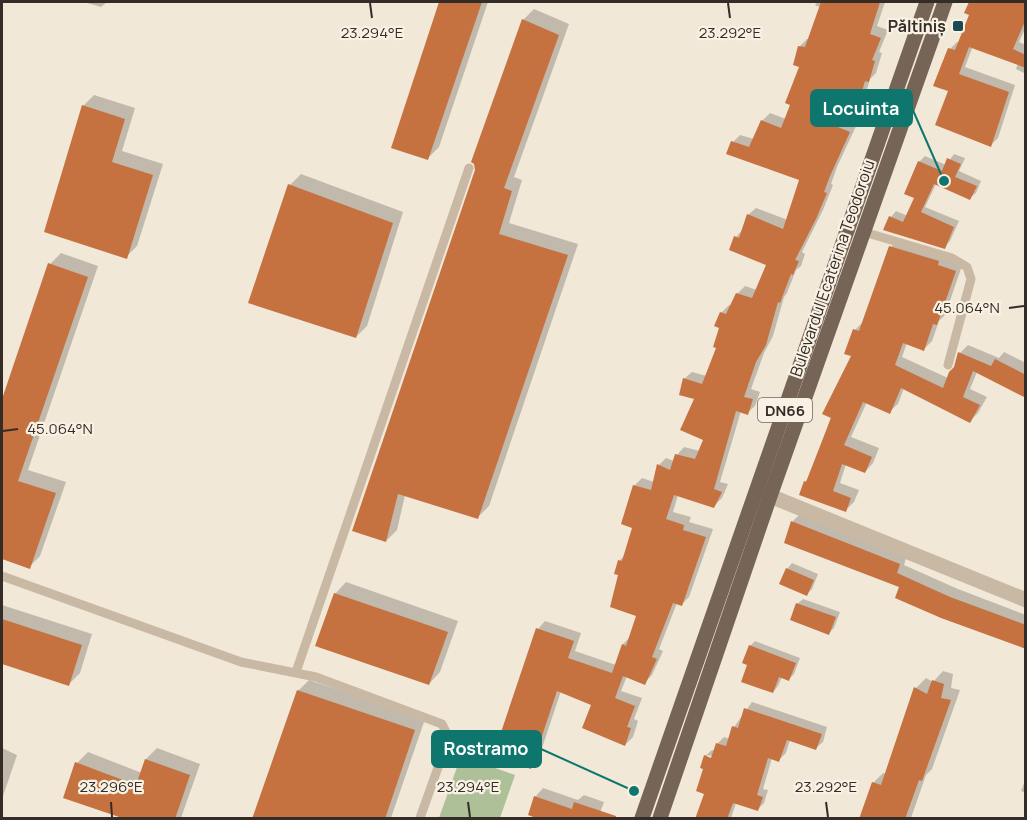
<svg xmlns="http://www.w3.org/2000/svg" width="1027" height="820" font-family="Manrope,sans-serif">
<style>
.green{fill:#adc098}
.shadow{fill:#0003;fill-rule:evenodd}
.building{fill:#c67140}
.lines{fill:none;stroke-linecap:round;stroke-linejoin:round}
.service{stroke:#c9b9a4;stroke-width:9}
.minor{stroke:#c9b9a4;stroke-width:15}
.primary{stroke:#766556;stroke-width:15}
.ticks{fill:none;stroke:#342c26;stroke-width:2}
.poi-dot{fill:#1b4a55;stroke:#f9f2e4;stroke-width:2}
.labels{text-anchor:middle;dominant-baseline:central;stroke-width:4.5;stroke-linejoin:round;paint-order:stroke}
.shield{fill:#f9f2e4;stroke:#6f675f;stroke-width:1.5}
.shield-label{font-size:15px;font-weight:bold;fill:#342c26}
.poi-label{font-size:16px;font-weight:bold;fill:#342c26;stroke:#f9f2e4;text-anchor:end}
.street-label{font-size:16px;fill:#342c26;stroke:#f9f2e4}
.ticks-label{font-size:15px;text-anchor:middle;fill:#342c26;stroke:#f9f2e4;stroke-width:4.5;stroke-linejoin:round;paint-order:stroke}
.leader{fill:none;stroke:#0f766e;stroke-width:2}
.callout-dot{fill:#0f766e;stroke:#f9f2e4;stroke-width:2}
.callout{fill:#0f766e;stroke:#0f766e;stroke-width:2}
.callout-label{font-size:18px;text-anchor:middle;font-weight:bold;fill:#fff}
</style>
<rect width="100%" height="100%" fill="#f1e8d8"/>
<path class="green" d="M461 756 515 775 500 818H439Z"/>
<g class="shadow">
<path d="M84 2H107L101 7Z"/>
<path d="M440 2H488L439 147 428 158 393 147Z"/>
<path d="M817 2H892L890 3 885 2 877 26 888 30 879 52 882 53 876 73 870 79 864 99 857 106 843 103 839 118 857 124 837 167 831 184 833 185 823 210 802 252 805 254 801 266 796 270 787 293 784 297 773 336 764 353 751 389 760 392 755 406 747 413 741 411 720 482 728 484 722 498 714 506 678 495 673 512 691 517 689 522 713 529 689 597 682 604 677 603 659 649 663 651 652 675 644 683 627 676 621 691 642 698 634 719 638 721 633 737 625 745 593 704 561 691 538 760 530 767 538 629 545 621 581 633 575 651 616 665 623 644 630 637 638 615 620 574 619 561 625 555 634 527V486L642 478 654 482 659 465 666 458 674 461 677 455 684 447 700 451 705 439 696 398 684 379 692 372 707 376 718 347 721 313 729 305 731 306 737 294 745 286 757 290 768 264 731 249 736 237 743 229 748 215 756 208 788 220 801 179 733 142 740 135 754 139 762 121 770 113 786 119 801 66 800 46 807 39H810L821 8 815 5Z"/>
<path d="M970 2H1026V27L1019 42 1026 45V74L1016 69 1018 63 973 46 965 67 1015 85 998 138 991 145 950 91V49L957 42 960 43 971 14 966 13Z"/>
<path d="M534 9 569 24 514 177 522 180 509 223 578 244 489 506 478 517 405 495 397 530 386 541 477 170 523 20Z"/>
<path d="M94 95 135 108 122 151 163 164 137 246 126 257 83 106Z"/>
<path d="M954 154 965 158 959 171 981 181 976 193 970 198 936 184 925 207 959 221 950 241 944 247 891 217 896 211 908 216 916 197 919 162 925 156 946 165Z"/>
<path d="M301 174 403 212 367 326 356 337 290 185Z"/>
<path d="M899 239 963 263 945 315 939 321 932 341 924 349 907 343 902 357 948 378 956 367 960 353 968 345 999 358 1004 352 1026 363V396L977 372 970 389 987 397 978 413 970 421 904 388 898 404 889 412 867 402 851 437 879 448 873 463 865 472 846 464 840 483 859 490 854 502 846 510 805 482 810 476 853 355 855 330 863 322 891 247Z"/>
<path d="M61 253 98 266 28 470 66 482 40 556 29 567 2 557V404L50 264Z"/>
<path d="M801 513 907 555 904 565 958 589 1026 615V648L901 586 786 542 793 521Z"/>
<path d="M792 563 818 574 812 589 807 594 787 569Z"/>
<path d="M346 582 458 621 440 672 429 684 335 594Z"/>
<path d="M803 599 840 612 834 628 829 633 797 604Z"/>
<path d="M2 605 92 634 80 673 69 684 2 662Z"/>
<path d="M755 641 800 658 794 674 789 679 782 677 778 686 773 692 749 664 750 646Z"/>
<path d="M943 671 953 674 951 688 960 690 932 769 926 775 911 818H861L873 783 883 773 886 774 916 688 926 678 933 682Z"/>
<path d="M309 680 425 719 391 818H254L298 691Z"/>
<path d="M752 702 827 727 823 742 816 748 790 740 786 753 779 760 772 758 763 789 768 790 764 803 757 810 736 803 731 818H697L706 793 705 756 712 750 715 751 717 744 724 737 730 739 734 727ZM707 755 719 758H707Z"/>
<path d="M2 748 17 755 2 799Z"/>
<path d="M157 748 200 764 181 818H127L77 763 88 752 142 773 146 759Z"/>
<path d="M1026 778V793L1021 791Z"/>
<path d="M543 788 578 800 584 795 604 802 598 818 535 797Z"/>
</g>
<g class="building">
<path d="M439 2H482L428 160 391 148Z"/>
<path d="M821 2H880L870 34 881 38 872 60 875 61 869 82 865 81 857 108 838 103 833 125 850 132 830 176 824 192 827 193 816 219 795 260 799 261 793 275 791 274 780 303 778 302 766 345 756 362 744 397 753 399 748 415 736 411 714 489 722 492 714 508 674 495 666 519 684 525 683 530 706 537 682 606 673 603 652 657 657 659 645 685 623 676 615 698 635 706 627 727 631 728 625 746 582 728 591 705 557 691 531 769 493 756 536 628 574 641 568 658 612 673 622 644 626 646 636 616 610 607 618 575 614 574 618 560 622 561 632 528 621 524 633 485 651 490 657 464 670 470 675 454 695 459 703 440 680 430 694 399 679 395 683 378 702 384 716 348 713 347 719 328 714 326 720 312 726 314 736 293 752 298 766 265 729 250 734 236 739 238 747 214 783 229 799 180 726 154 731 141 749 147 761 120 781 128 790 105 785 103 799 67 793 65 798 46 805 47Z"/>
<path d="M969 2H1026V19L1013 49 1026 55V68L969 47 959 74 1009 92 991 147 935 125 948 91 933 86 948 48 955 50 969 15 964 13Z"/>
<path d="M522 19 559 35 504 188 512 191 499 234 568 255 478 519 398 494 386 542 352 531 475 170 474 164 471 162Z"/>
<path d="M82 105 125 119 112 162 153 175 127 259 44 232Z"/>
<path d="M947 158 961 164 955 177 977 186 970 200 934 184 921 212 954 227 945 249 883 230 889 216 903 222 914 198 904 194 918 161 942 171Z"/>
<path d="M288 184 393 223 356 338 248 303Z"/>
<path d="M889 246 939 261 938 265 956 271 937 325 933 324 924 351 903 343 895 365 943 388 949 372 954 367 958 352 991 366 995 359 1026 375V398L973 371 963 397 980 405 970 423 901 388 890 414 863 402 844 445 872 457 865 473 842 464 833 491 851 498 846 512 799 495 804 481 806 482 831 418 822 414 851 356 844 354 853 329 859 331Z"/>
<path d="M48 263 88 277 18 481 56 493 30 569 2 559V399Z"/>
<path d="M791 521 900 564 897 573 950 597 1026 625V649L941 618 895 598 899 587 784 543Z"/>
<path d="M786 568 814 580 807 596 779 584Z"/>
<path d="M334 593 448 632 429 685 315 646Z"/>
<path d="M796 603 836 617 829 635 790 620Z"/>
<path d="M2 619 82 645 69 686 2 664Z"/>
<path d="M749 645 796 663 789 681 779 677 773 693 741 682 747 665 742 663Z"/>
<path d="M932 680 944 684 941 698 951 700 922 781 919 780 905 819H859L872 782 881 785 914 687 927 694Z"/>
<path d="M297 690 415 730 385 819H252Z"/>
<path d="M744 708 822 734 816 750 787 740 779 762 768 758 757 795 763 797 758 811 733 803 727 819H695L704 794 696 791 703 769 700 768 704 755 711 758 716 743 726 746 732 726 738 728Z"/>
<path d="M145 759 190 775 175 819H125L63 798 75 762 136 785Z"/>
<path d="M534 796 572 809 574 802 616 816V819H539L528 815Z"/>
</g>
<g class="lines">
<g class="service">
<path d="M864 232 952 258 967 267 971 279 948 365"/>
<path d="M2 576 241 662 316 677 442 724 447 734 446 745 420 818"/>
<path d="M296 672 469 168"/>
</g>
<path class="minor" d="M770 496 1026 600"/>
<g class="primary">
<path d="M642 818 927 2"/>
<path d="M660 818 770 496 945 2"/>
</g>
</g>
<path class="ticks" d="M370 3 372 18M728 3 730 18M1009 308 1024 306M3 431 18 429M111 802 112 817M468 802 470 817M826 802 828 817"/>
<rect class="poi-dot" x="952" y="20" width="12" height="12" rx="3"/>
<g class="labels">
<rect class="shield" x="758" y="398" width="54" height="24" rx="4.5"/>
<g class="shield-label">
<text x="785" y="410">DN66</text>
</g>
<g class="poi-label">
<text x="946" y="26">Păltiniș</text>
</g>
<g class="street-label">
<text transform="translate(832 268) rotate(-71)">Bulevardul Ecaterina Teodoroiu</text>
</g>
</g>
<g class="ticks-label">
<text x="372" y="38">23.294°E</text>
<text x="730" y="38">23.292°E</text>
<text x="967" y="313">45.064°N</text>
<text x="60" y="434">45.064°N</text>
<text x="111" y="792">23.296°E</text>
<text x="468" y="792">23.294°E</text>
<text x="826" y="792">23.292°E</text>
</g>
<path class="leader" d="M944 181L912 108M634 791L541 749"/>
<g class="callout-dot">
<circle cx="944" cy="181" r="6"/>
<circle cx="634" cy="791" r="6"/>
</g>
<g class="callout">
<rect x="811" y="90" width="101" height="36" rx="6"/>
<rect x="432" y="731" width="109" height="36" rx="6"/>
</g>
<g class="callout-label">
<text x="861" y="115">Locuinta</text>
<text x="486" y="755">Rostramo</text>
</g>
<rect width="1027" height="820" fill="none" stroke="#342c26" stroke-width="6"/>
</svg>
